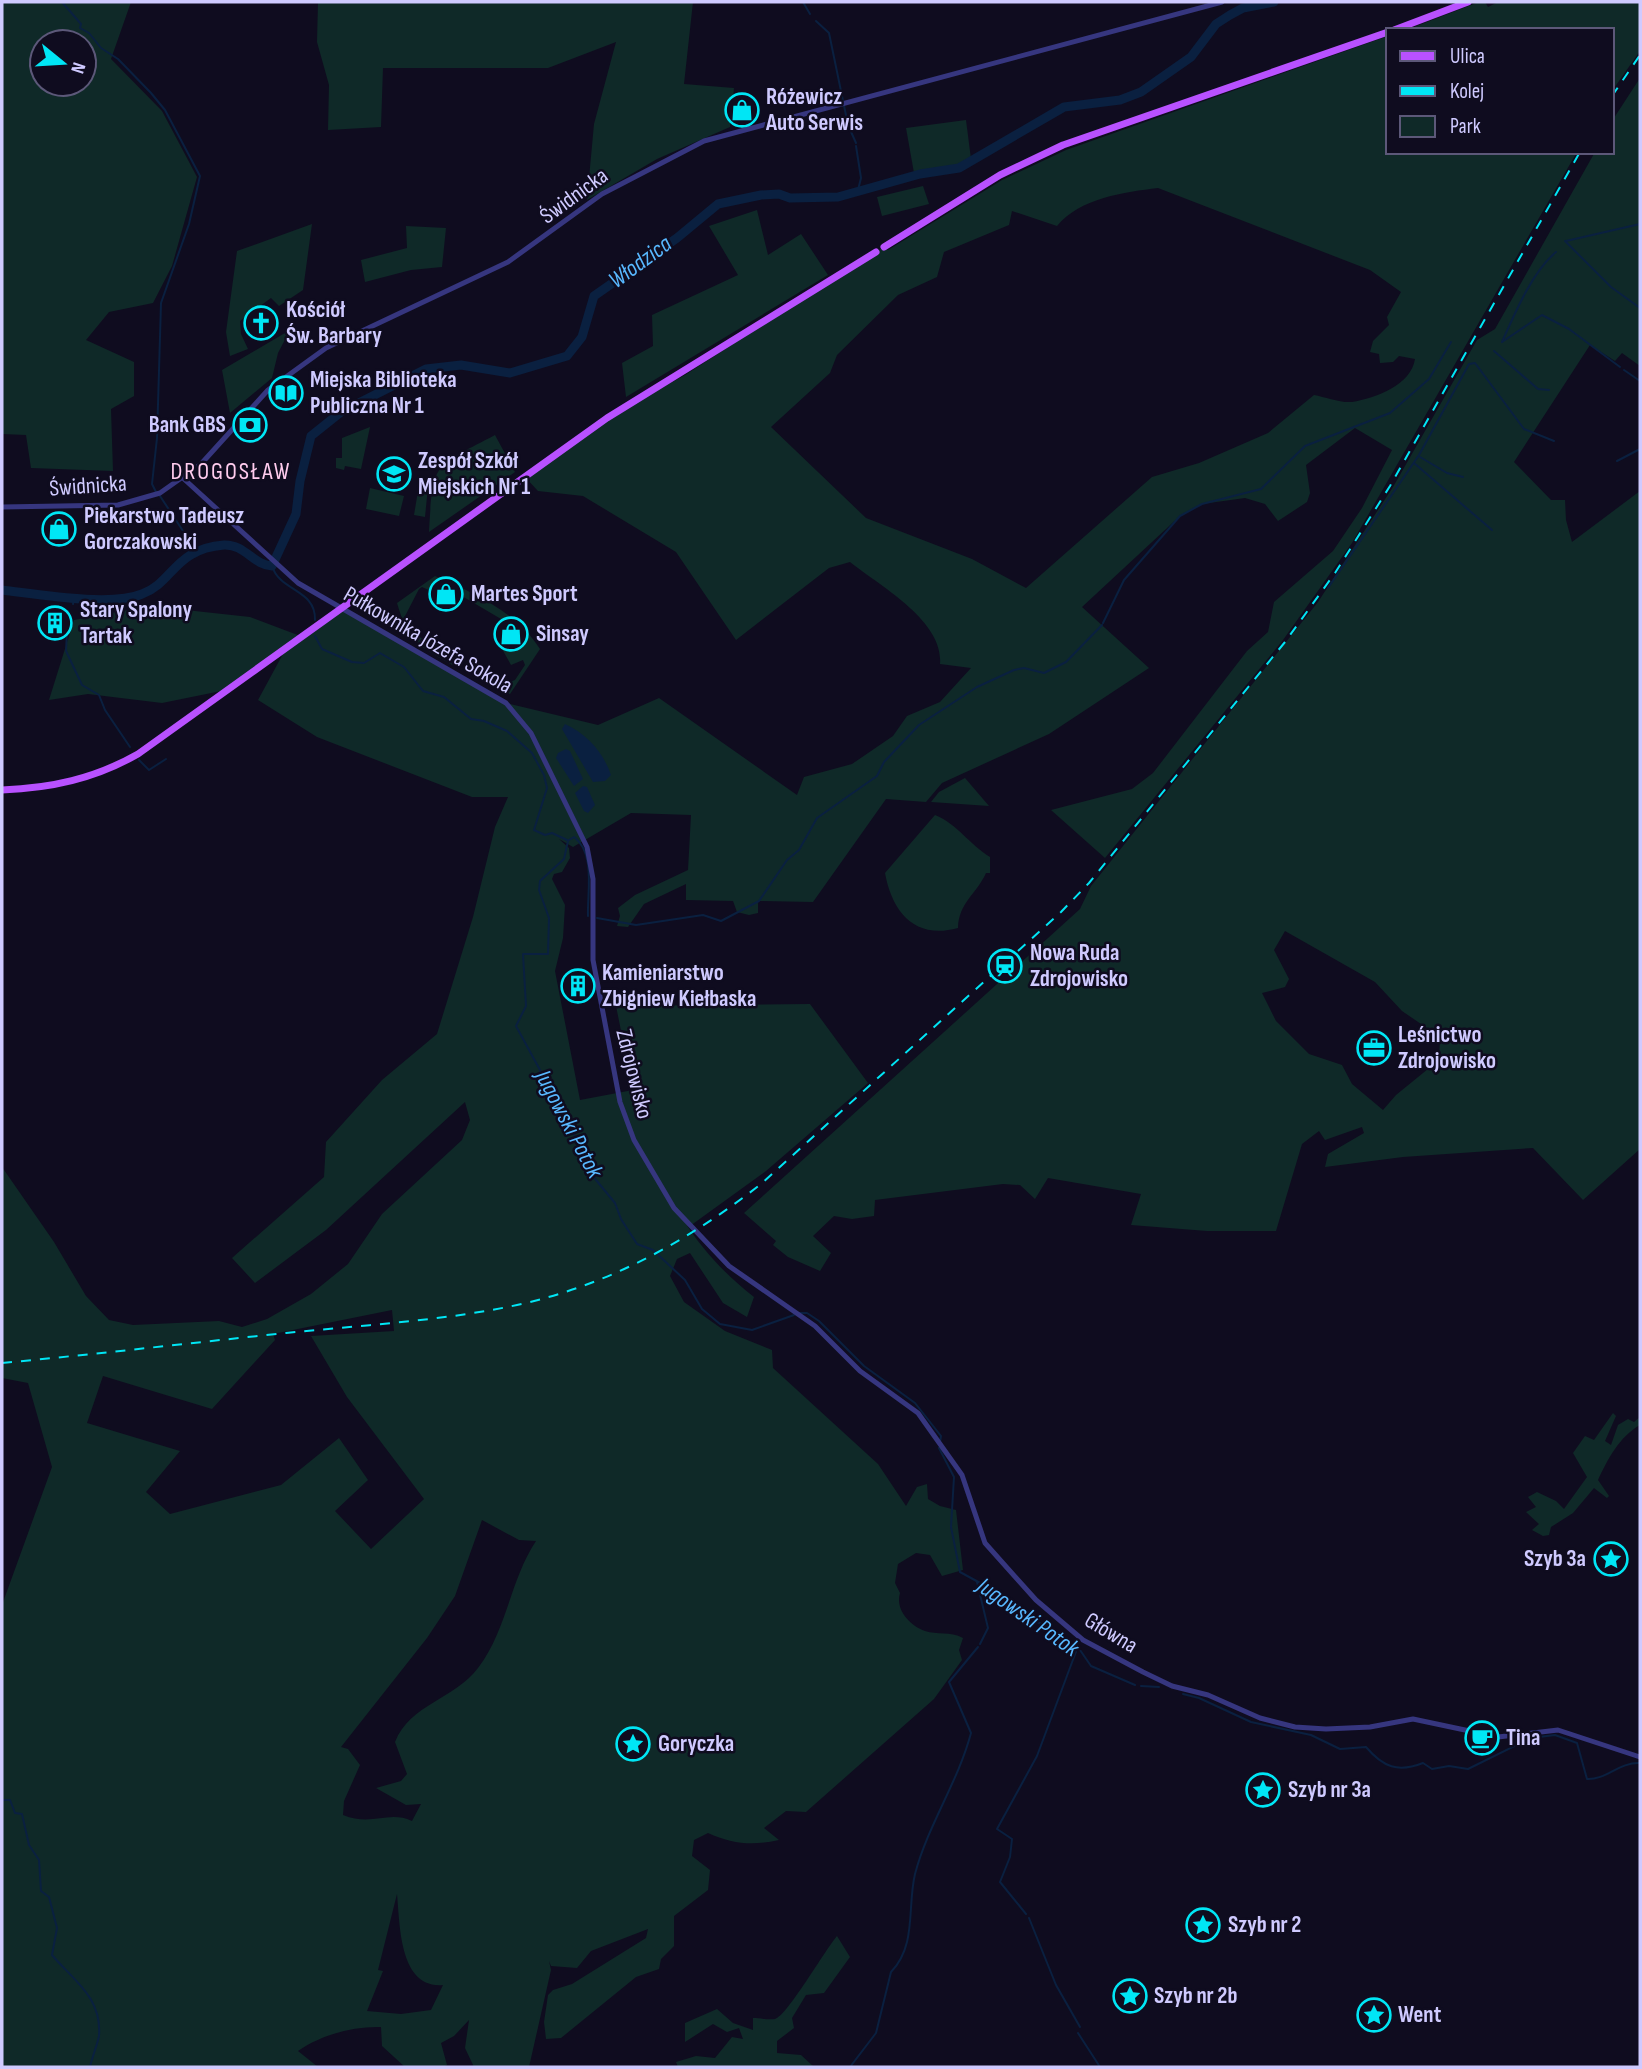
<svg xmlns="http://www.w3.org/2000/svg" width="1642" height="2069" font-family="'Sofia Sans Condensed',sans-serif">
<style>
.green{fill:#0f2928;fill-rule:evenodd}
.water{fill:#0a2040}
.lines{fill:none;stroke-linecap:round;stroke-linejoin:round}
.stream{stroke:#0a2040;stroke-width:2}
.river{stroke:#0a2040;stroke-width:9}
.minor{stroke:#36367f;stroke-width:5}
.major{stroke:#b851ff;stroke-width:7}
.rail{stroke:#00e6f5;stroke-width:2;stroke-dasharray:10 9;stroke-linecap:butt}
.labels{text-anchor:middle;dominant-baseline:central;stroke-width:5;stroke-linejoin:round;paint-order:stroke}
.poi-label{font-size:23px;font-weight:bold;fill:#cfcaff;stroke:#0f0c1f;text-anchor:start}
.street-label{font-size:23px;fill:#cfcaff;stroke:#0f0c1f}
.water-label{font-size:24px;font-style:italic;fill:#58b8ff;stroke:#0f0c1f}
.neighbourhood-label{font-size:24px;letter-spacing:2px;fill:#fce;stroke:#0f0c1f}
</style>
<rect width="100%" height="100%" fill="#0f0c1f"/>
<g class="green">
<path d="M2 2H131L111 59 162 111 197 177 172 266 153 303 109 312 86 340 134 362V396L111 409 113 471 31 468 26 435 2 434ZM42 42H84V84H42Z"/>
<path d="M318 2H693L684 84 734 88 730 127 657 159 587 200 594 124 616 42 548 68H383L381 127 328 130 329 85 317 42Z"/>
<path d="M1479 2H1485L1488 7 1498 2H1640V51L1612 91V30H1406Z"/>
<path d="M1388 36V152H1577L1352 543 1283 640 1105 858 1051 810 1132 789 1153 773 1247 651 1268 632 1274 602 1333 551 1362 508 1392 450 1355 428 1306 465 1310 493 1307 502 1278 521 1265 504 1245 498 1202 504 1180 516 1082 607 1149 668 1049 734 942 783 926 802 886 799 813 902 758 901V913L749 915 737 912 733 901 686 900V884L644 904 628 927 617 926 620 916 618 908 635 895 688 870 691 815 631 813 573 847 559 839 569 848 570 858 562 872 554 874 552 879 565 905 563 938 555 971 580 1100 633 1090 616 1006 810 1004 868 1083 766 1171 690 1226 683 1219C702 1250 725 1274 754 1297L747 1317 723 1303 690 1253 677 1259 670 1276 684 1302 725 1331 772 1350 773 1368 878 1464 906 1506 917 1487 927 1484 928 1499 940 1506 956 1510 963 1570 942 1576 930 1555 916 1553 898 1564 895 1583 900 1593C895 1609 909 1625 925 1631 937 1635 950 1631 963 1638L959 1650 962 1660 934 1699 806 1812 786 1811 764 1828 779 1840C753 1846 732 1844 708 1833L694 1840 692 1856 710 1870 708 1890 674 1916V1946L661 1959 659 1969 636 1977 561 2038 546 2039 544 2022 548 1995 553 1990 572 1984 646 1938 648 1929 591 1951 577 1968 551 1966 549 1961 551 1970 529 2067H474L465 2048 469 2020 454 2036 441 2043 447 2065 443 2067H405L382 2046 381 2027C353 2026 321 2035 298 2051L318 2067H2V1605L52 1467 28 1383 2 1378V1167L54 1242 86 1296 109 1320 133 1325 219 1321 242 1327 267 1319 311 1294 348 1264 382 1214 462 1140 470 1120 465 1102 326 1230 255 1283 232 1258 324 1177 326 1142 382 1080 437 1034 473 917 495 827 508 797H472L317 737 258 700 284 652 231 689 162 703 88 694 49 700 74 620 149 606 250 617 303 637 341 609 506 703 598 725 659 698 797 795 804 777 852 764 893 736 907 716 940 702 971 668 940 664C944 621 880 586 850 562L829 568 736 640 676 552 583 496 538 491 525 477 607 418 685 375 876 252 884 247 888 250 1002 180 1066 150ZM1158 188 1370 270 1401 292 1387 317 1389 325 1373 341 1370 352 1379 354 1380 363 1393 362 1399 356 1415 359C1411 385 1376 398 1352 402 1340 403 1325 397 1314 395L1268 433 1199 463 1152 477 1026 588 972 559 866 518 771 427 830 373 837 355 898 295 937 277 944 252 1009 225 1012 211 1057 226C1080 198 1125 192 1158 188ZM392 1310 394 1331 311 1336 347 1397 424 1499 371 1549 335 1511 368 1480 339 1438 281 1485 170 1514 146 1492 180 1451 87 1423 103 1376 212 1409 275 1340 273 1334ZM482 1520 519 1540 536 1541C510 1580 507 1630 478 1668 455 1699 410 1704 395 1742L407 1774 401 1781 376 1788 406 1805 421 1804 412 1821C388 1810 372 1827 343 1815L344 1801 360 1765 348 1749 341 1747 427 1638 455 1596ZM397 1894C400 1924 399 1989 443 1985L431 2010 401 2014 367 2011 383 1971 378 1970Z"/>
<path d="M1640 78V366L1622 353 1615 361 1590 345 1514 462 1551 500H1565L1566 520 1572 542 1640 491V1149L1583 1200 1533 1148 1403 1157 1325 1167 1328 1154 1364 1133 1362 1127 1325 1140 1319 1131 1302 1144 1276 1231H1207L1131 1225 1141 1194 1048 1178 1035 1199 1020 1185 1003 1184 875 1200 874 1216 852 1219 834 1216 813 1236 831 1253 820 1271 788 1257 773 1245 776 1241 744 1213 1080 909 1091 886 1318 602 1393 487 1477 340 1495 329 1595 152H1612V121ZM1285 931 1375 982 1402 1011 1440 1037 1439 1060 1396 1095 1383 1110 1352 1084 1342 1065 1309 1054 1276 1021 1262 993 1285 987 1289 979 1274 950Z"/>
<path d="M966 120 971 159 968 165 920 174 914 173 906 128Z"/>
<path d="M923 186 929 204 882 216 877 197Z"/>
<path d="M757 210 768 255 801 234 828 275 626 397 622 363 653 346 652 315 738 275 709 226Z"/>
<path d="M312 224 303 290 279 306 271 298 240 321 241 334 248 349 230 356 226 332 237 251Z"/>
<path d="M406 226 446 228 442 267 411 270 365 282 361 260 407 248Z"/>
<path d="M290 330 278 353 272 378 230 413 222 370Z"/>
<path d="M370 427 361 469 345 466 344 470 336 468V458H342V438Z"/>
<path d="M495 435 515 472 429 532C433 460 433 468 495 435Z"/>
<path d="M419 485 428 487 425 517 414 515Z"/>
<path d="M370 488 404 496 399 516 366 509Z"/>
<path d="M435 576C474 593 517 612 540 649L510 694 474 677 481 674 502 685 515 680 525 665 523 660 511 665 501 647 514 641 520 630 438 582 431 591 422 587 419 589 403 620 407 630 427 641 426 649 449 663 452 660 454 666C418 645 409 644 397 603Z"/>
<path d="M965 778 989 806 931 802 939 792Z"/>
<path d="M935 815C957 824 969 844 990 857V873H986C976 895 959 902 958 928 915 940 892 912 885 873Z"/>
<path d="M1613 1413 1616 1416 1605 1441 1611 1445 1618 1425 1628 1419 1634 1422 1640 1417V1425C1619 1437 1608 1459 1598 1480L1609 1496 1607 1498 1594 1488 1573 1513 1551 1527 1549 1535 1543 1536 1532 1530 1539 1524 1526 1512 1536 1507 1528 1497 1537 1492 1556 1501 1564 1509 1587 1477 1573 1453 1585 1436 1594 1440Z"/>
<path d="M837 1936 850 1957 824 1993 806 1995 792 2018 794 2028 777 2041V2053L801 2055 814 2067H678L676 2062 696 2056 715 2058 732 2037 743 2039 739 2028 727 2032 713 2024 685 2042V2023L717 2009 733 2023 753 2030V2018C759 2018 769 2020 775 2019 787 2016 825 1950 837 1936Z"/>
</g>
<g class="water">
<path d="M565 724C587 734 603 752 611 775L605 781 593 782 562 729Z"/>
<path d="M566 749 570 751 583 779 574 786 556 758 558 753Z"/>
<path d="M583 786 587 787 595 805 588 813 584 811 575 793Z"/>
</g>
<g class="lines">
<g class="stream">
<path d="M62 2 81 24 80 28 89 33 101 48 118 59 151 93 165 110 200 176 189 224 161 303 157 438 152 484 156 492"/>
<path d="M803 2 810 14"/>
<path d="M816 21 829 33 848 125 856 143"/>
<path d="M856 146 861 178 858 190"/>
<path d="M1565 241 1611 287 1640 308"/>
<path d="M1566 241 1640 224"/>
<path d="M1502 342 1542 315 1569 329 1620 367"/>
<path d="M1502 342C1515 313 1532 272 1556 252"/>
<path d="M1494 351 1538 389 1549 390"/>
<path d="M1624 370 1640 381"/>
<path d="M1420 457 1447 473 1463 477"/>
<path d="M1617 461 1640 449"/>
<path d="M1414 463 1492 530"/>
<path d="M160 496 187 537 191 553"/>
<path d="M272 566C280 592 316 589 315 620"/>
<path d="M1328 588 1419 455 1469 364 1475 363 1524 429 1554 441"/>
<path d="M73 604 74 598"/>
<path d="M68 611 66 651 82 685 99 695 105 710 130 747"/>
<path d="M1103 623 1124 580 1180 516 1202 504 1261 489 1305 446 1390 413 1429 379 1451 342"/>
<path d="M315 636 322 649 352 662 364 663 380 653 404 667 423 691 444 697 471 719 484 721 507 731 532 753 544 775 547 788 534 830 545 835 552 833 567 840"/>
<path d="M139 760 149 770 166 759"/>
<path d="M569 840 574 837C596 853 587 893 588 916"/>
<path d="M568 841 564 859 540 881 539 890 549 918 548 954H523L526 1006 516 1026 540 1070 541 1081 580 1144 587 1169 615 1203 621 1219 637 1244 653 1250 685 1280 702 1309 720 1324 752 1330 794 1315"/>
<path d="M597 918 636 925 703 915 721 921 759 901 787 860 799 850 817 818 877 776 884 762 919 725 977 687 1014 670 1024 668 1044 673 1066 662 1102 625"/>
<path d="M799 1313H807L819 1321 864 1366 915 1403 941 1436 940 1442"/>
<path d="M939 1448 954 1477 951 1527 960 1572 993 1590 1001 1605 1023 1620 1046 1624 1080 1650 1091 1666 1135 1685"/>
<path d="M977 1582 988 1628 980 1644"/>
<path d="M1141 1686 1159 1687"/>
<path d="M1183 1694 1199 1698 1251 1722 1311 1735 1340 1749 1366 1747C1383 1767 1398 1773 1423 1763L1432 1769 1449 1766 1468 1769 1531 1738 1555 1735 1577 1743 1587 1779C1606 1780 1619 1762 1640 1763"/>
<path d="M2 1800H10L15 1813 22 1814 29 1845 39 1860 41 1891 49 1897 57 1928 52 1955C74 1981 102 1997 99 2036 97 2046 92 2057 90 2067"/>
<path d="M1026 1914 1000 1882 1010 1857 1012 1839 997 1829 1037 1756 1077 1649"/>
<path d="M1029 1918 1056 1985 1080 2027"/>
<path d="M1078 2033 1100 2067"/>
<path d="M850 2067 876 2033 891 1972C917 1945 907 1907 915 1874 928 1825 958 1782 971 1733L949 1682 978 1647"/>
</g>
<path class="river" d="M2 590C37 594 110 607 142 594 174 582 174 549 224 545 245 544 253 565 272 566L296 514 300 481 311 436 341 412 426 369 461 365 510 373 567 356 582 337 594 296 677 238 718 204 761 195 779 194 790 198 838 197 920 174 959 168 1064 107 1120 100 1141 92 1191 57 1216 24 1230 15 1243 8 1274 2"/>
<g class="minor">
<path d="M184 479 298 583 506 703 531 733 587 847 593 879V960L620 1102 634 1140 674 1208 729 1266 815 1326 860 1371 918 1413 962 1475 985 1543 1036 1600 1083 1640 1143 1672 1172 1686 1208 1695 1260 1718 1295 1727 1326 1729 1370 1727 1413 1719 1498 1737 1558 1730 1640 1757"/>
<path d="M2 507 118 505 160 493 201 464 268 390 326 348 508 262 602 194 704 141 1222 2"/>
</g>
<g class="major">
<path d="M1394 30 1468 2"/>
<path d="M884 247 1000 175 1063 145 1388 32"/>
<path d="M2 790C51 788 94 779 138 754L607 418 876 252"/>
</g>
<g class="rail">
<path d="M1612 96 1640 55"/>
<path d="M2 1363C97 1354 191 1343 286 1333 363 1325 442 1321 517 1305 609 1285 688 1241 761 1184L1061 912 1089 883 1285 642 1335 573 1390 486 1580 152"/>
</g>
</g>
<defs>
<symbol id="shop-ring" viewBox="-11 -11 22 22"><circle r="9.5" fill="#0f0c1f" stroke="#00e6f5" stroke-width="1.5"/><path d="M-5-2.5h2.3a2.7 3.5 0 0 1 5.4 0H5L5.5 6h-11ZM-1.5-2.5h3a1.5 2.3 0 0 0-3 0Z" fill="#00e6f5"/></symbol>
<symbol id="church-ring" viewBox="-11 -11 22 22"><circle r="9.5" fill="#0f0c1f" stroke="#00e6f5" stroke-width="1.5"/><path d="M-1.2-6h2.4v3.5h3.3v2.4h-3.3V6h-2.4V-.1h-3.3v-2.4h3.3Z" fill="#00e6f5"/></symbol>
<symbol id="library-ring" viewBox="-11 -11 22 22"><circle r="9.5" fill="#0f0c1f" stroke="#00e6f5" stroke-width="1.5"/><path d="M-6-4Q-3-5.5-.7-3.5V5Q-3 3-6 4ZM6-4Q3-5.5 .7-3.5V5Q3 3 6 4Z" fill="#00e6f5"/></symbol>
<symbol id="bank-ring" viewBox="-11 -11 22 22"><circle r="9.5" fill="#0f0c1f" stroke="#00e6f5" stroke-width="1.5"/><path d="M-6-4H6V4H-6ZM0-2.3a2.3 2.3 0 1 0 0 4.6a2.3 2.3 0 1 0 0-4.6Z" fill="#00e6f5"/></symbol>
<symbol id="school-ring" viewBox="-11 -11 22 22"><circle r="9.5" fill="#0f0c1f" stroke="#00e6f5" stroke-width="1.5"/><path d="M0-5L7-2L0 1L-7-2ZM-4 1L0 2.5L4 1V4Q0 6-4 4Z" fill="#00e6f5"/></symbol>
<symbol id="building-ring" viewBox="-11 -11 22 22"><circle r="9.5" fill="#0f0c1f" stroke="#00e6f5" stroke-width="1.5"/><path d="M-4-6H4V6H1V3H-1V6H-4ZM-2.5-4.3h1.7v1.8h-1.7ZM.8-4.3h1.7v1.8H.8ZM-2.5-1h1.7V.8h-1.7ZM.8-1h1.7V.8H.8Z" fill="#00e6f5"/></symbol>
<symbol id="station-ring" viewBox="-11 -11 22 22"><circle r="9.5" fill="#0f0c1f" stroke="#00e6f5" stroke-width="1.5"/><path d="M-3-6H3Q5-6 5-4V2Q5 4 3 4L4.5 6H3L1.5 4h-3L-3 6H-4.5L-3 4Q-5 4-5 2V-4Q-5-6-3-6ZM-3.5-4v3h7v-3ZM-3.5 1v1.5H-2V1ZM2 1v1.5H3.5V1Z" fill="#00e6f5"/></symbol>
<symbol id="office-ring" viewBox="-11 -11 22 22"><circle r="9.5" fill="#0f0c1f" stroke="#00e6f5" stroke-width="1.5"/><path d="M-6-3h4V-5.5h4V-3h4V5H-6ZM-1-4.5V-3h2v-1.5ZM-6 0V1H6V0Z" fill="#00e6f5"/></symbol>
<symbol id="sight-ring" viewBox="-11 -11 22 22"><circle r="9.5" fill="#0f0c1f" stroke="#00e6f5" stroke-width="1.5"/><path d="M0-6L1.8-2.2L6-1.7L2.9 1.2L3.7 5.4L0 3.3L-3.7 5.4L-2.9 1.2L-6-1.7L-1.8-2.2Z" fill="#00e6f5"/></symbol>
<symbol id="cafe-ring" viewBox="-11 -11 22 22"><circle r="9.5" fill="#0f0c1f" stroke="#00e6f5" stroke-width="1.5"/><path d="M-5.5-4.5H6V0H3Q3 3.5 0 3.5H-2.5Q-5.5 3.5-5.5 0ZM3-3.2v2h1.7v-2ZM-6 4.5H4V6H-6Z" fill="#00e6f5"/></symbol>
</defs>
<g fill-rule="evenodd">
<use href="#shop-ring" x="723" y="91" width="38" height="38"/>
<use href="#church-ring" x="242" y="304" width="38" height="38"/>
<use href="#library-ring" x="267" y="374" width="38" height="38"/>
<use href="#bank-ring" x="231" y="406" width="38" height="38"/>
<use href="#school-ring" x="375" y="455" width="38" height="38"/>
<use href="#shop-ring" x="40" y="510" width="38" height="38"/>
<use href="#shop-ring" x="427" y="575" width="38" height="38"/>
<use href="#building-ring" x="36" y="604" width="38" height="38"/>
<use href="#shop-ring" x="492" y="615" width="38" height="38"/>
<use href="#station-ring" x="986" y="947" width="38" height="38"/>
<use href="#building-ring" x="559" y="967" width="38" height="38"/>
<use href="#office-ring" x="1355" y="1029" width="38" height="38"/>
<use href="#sight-ring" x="1592" y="1540" width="38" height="38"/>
<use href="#cafe-ring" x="1463" y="1719" width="38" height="38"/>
<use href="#sight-ring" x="614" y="1725" width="38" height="38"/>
<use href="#sight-ring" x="1244" y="1771" width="38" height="38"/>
<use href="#sight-ring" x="1184" y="1906" width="38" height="38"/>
<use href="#sight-ring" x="1111" y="1977" width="38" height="38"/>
<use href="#sight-ring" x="1355" y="1996" width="38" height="38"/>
</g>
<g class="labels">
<g class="poi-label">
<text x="766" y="97">Różewicz<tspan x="766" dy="26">Auto Serwis</tspan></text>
<text x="286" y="310">Kościół<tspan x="286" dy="26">Św. Barbary</tspan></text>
<text x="310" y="380">Miejska Biblioteka<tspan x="310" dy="26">Publiczna Nr 1</tspan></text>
<text x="226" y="425" text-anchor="end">Bank GBS</text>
<text x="418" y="461">Zespół Szkół<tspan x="418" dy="26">Miejskich Nr 1</tspan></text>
<text x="84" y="516">Piekarstwo Tadeusz<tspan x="84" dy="26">Gorczakowski</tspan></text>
<text x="471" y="594">Martes Sport</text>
<text x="80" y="610">Stary Spalony<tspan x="80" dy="26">Tartak</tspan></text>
<text x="536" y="634">Sinsay</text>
<text x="1030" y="953">Nowa Ruda<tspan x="1030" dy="26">Zdrojowisko</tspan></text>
<text x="602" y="973">Kamieniarstwo<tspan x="602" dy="26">Zbigniew Kiełbaska</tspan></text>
<text x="1398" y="1035">Leśnictwo<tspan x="1398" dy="26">Zdrojowisko</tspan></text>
<text x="1586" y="1559" text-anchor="end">Szyb 3a</text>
<text x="1506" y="1738">Tina</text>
<text x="658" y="1744">Goryczka</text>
<text x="1288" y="1790">Szyb nr 3a</text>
<text x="1228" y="1925">Szyb nr 2</text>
<text x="1154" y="1996">Szyb nr 2b</text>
<text x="1398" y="2015">Went</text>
</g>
<g class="street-label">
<text transform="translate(574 196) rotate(-36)">Świdnicka</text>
<text transform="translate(88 486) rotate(-4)">Świdnicka</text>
<text transform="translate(428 640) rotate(30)">Pułkownika Józefa Sokola</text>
<text transform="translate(634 1074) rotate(76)">Zdrojowisko</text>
<text transform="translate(1111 1633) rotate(31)">Główna</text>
</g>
<g class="water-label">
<text transform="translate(640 262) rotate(-36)">Włodzica</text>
<text transform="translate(569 1124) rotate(62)">Jugowski Potok</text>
<text transform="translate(1028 1617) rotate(35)">Jugowski Potok</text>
</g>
<g class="neighbourhood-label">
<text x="231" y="471">DROGOSŁAW</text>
</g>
</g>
<rect width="1642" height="2069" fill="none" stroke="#cfcaff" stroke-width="7"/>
<rect x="1386" y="28" width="228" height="126" fill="#0f0c1f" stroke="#5c5879" stroke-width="2"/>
<rect x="1400" y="51" width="35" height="10" fill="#b851ff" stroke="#5c5879" stroke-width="2"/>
<text x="1450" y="63" font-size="21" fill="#cfcaff">Ulica</text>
<rect x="1400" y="86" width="35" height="10" fill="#00e6f5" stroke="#5c5879" stroke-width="2"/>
<text x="1450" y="98" font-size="21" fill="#cfcaff">Kolej</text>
<rect x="1400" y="116" width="35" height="21" fill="#0f2928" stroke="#5c5879" stroke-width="2"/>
<text x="1450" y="133" font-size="21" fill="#cfcaff">Park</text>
<g transform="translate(63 63) rotate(108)"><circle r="33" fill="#0f0c1f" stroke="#5c5879" stroke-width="2"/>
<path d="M0-5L12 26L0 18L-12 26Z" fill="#00e6f5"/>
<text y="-10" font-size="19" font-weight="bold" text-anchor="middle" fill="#cfcaff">N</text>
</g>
</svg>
